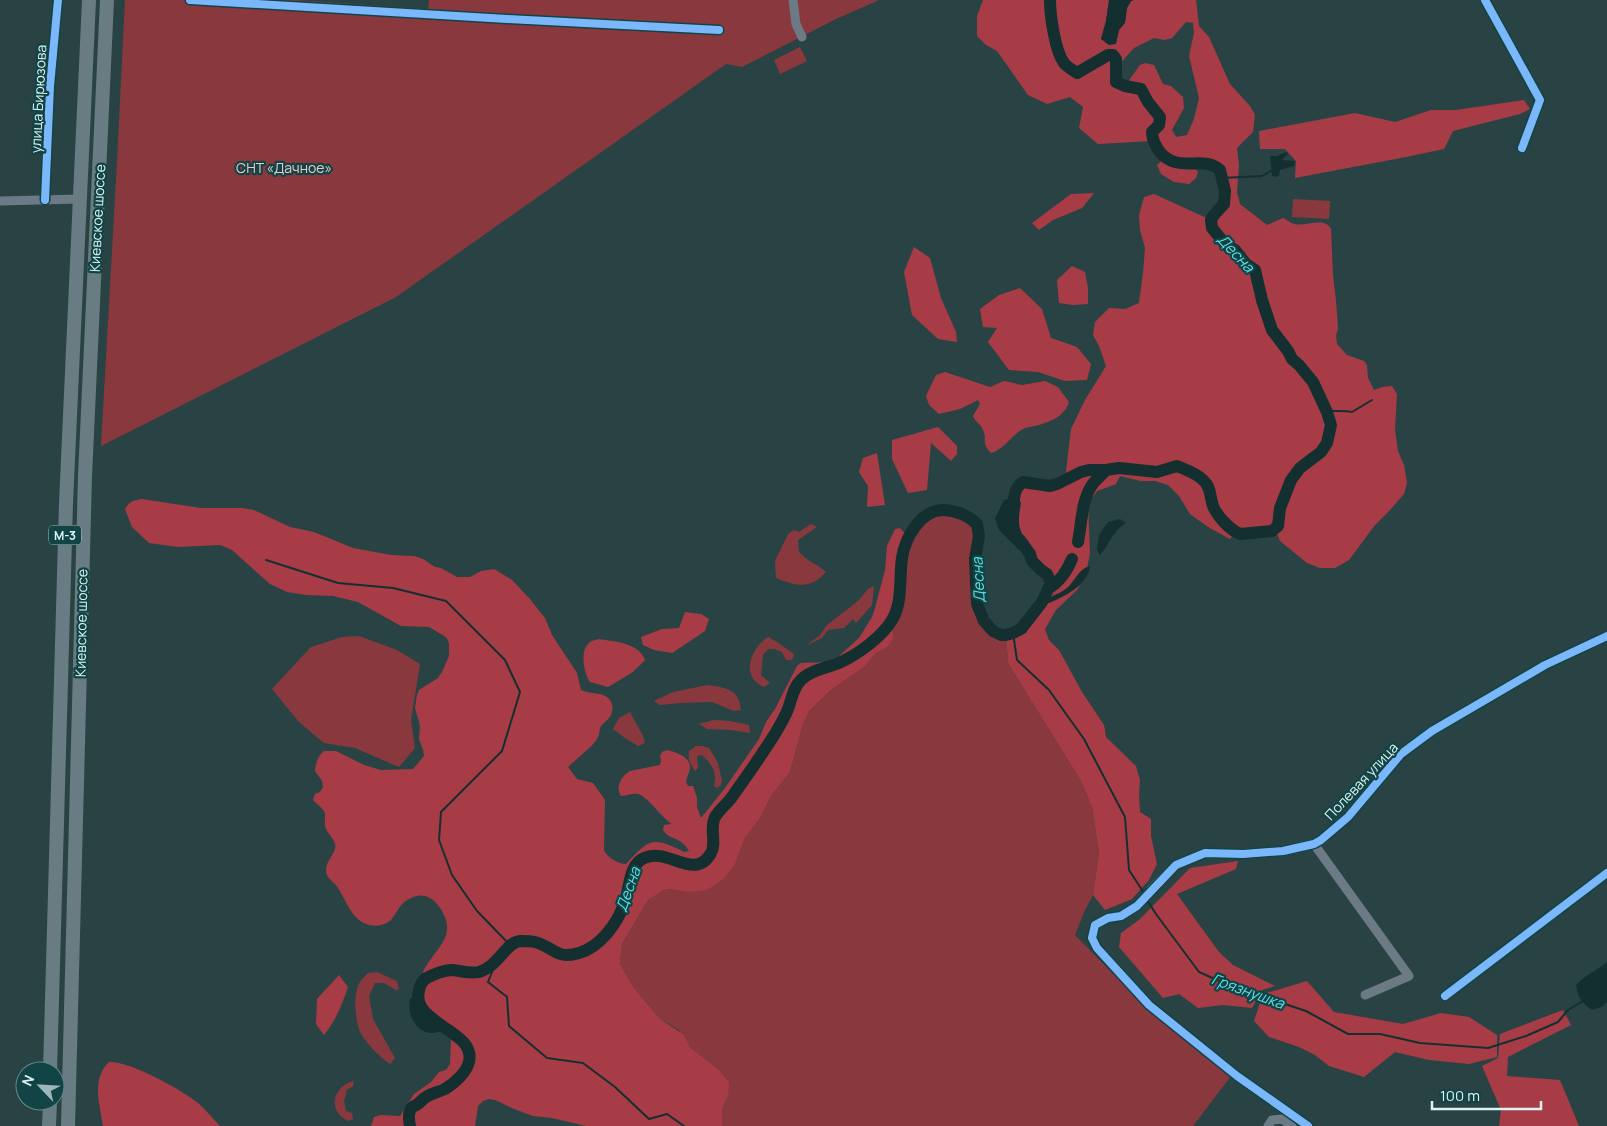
<svg xmlns="http://www.w3.org/2000/svg" width="1607" height="1126" font-family="Manrope,sans-serif">
<style>
.green{fill:#89393e}
.forest{fill:#a83c46;fill-rule:evenodd}
.water{fill:#142f30}
.lines{fill:none;stroke-linecap:round;stroke-linejoin:round}
.stream{stroke:#142f30;stroke-width:2}
.river{stroke:#142f30;stroke-width:12}
.minor{stroke:#6c7a86;stroke-width:9}
.tertiary{stroke:#6c7a86;stroke-width:10}
.trunk{stroke:#6a7c83;stroke-width:14}
.cycleway-casing{stroke:#124345;stroke-width:11}
.cycleway{stroke:#7ab7fb;stroke-width:8}
.labels{text-anchor:middle;dominant-baseline:central;stroke-width:4.5;stroke-linejoin:round;paint-order:stroke}
.shield{fill:#124345;stroke:#9fbfc0;stroke-width:1}
.shield-label{font-size:12px;font-weight:bold;fill:#dcf4f5}
.street-label{font-size:14px;fill:#dcf4f5;stroke:#124345}
.park-label{font-size:14px;fill:#ebc9c8;stroke:#124345}
.water-label{font-size:15px;font-style:italic;fill:#5be2e9;stroke:#124345}
</style>
<rect width="100%" height="100%" fill="#294345"/>
<g class="green">
<path d="M125 0H294L428 9 429 0H879L836 19 742 67 726 64 396 297 101 446 117 162Z"/>
<path d="M800 47 807 61 780 74 774 60Z"/>
<path d="M1293 199 1330 201 1329 219 1292 217Z"/>
<path d="M940 510C954 511 967 514 977 524L979 536 975 559 977 604C981 617 990 635 1006 635L1008 663 1081 781 1092 807 1099 853 1093 895 1085 910 1075 935 1150 1011 1231 1076 1193 1126H722V1109L728 1096 718 1069 690 1047 679 1030 660 1019 634 988 620 964 622 944 648 900 664 890 670 889 688 892 735 864 745 838 760 818 771 796 790 772 803 724 809 711 831 690 864 667 876 653 886 648 894 633 892 620 897 606 900 593 904 550 911 534 919 522 933 512Z"/>
<path d="M811 524 817 527 798 540 799 552C807 561 817 564 826 572 810 590 796 586 776 578L775 561 788 534 794 530 799 532Z"/>
<path d="M874 586 872 605 856 623 853 619 844 628 828 630 822 638 807 645 820 635 827 625 858 601 868 589Z"/>
<path d="M359 636 397 650 420 664 411 720 415 748 399 767 355 748 324 743 299 722 272 689 311 647 342 637Z"/>
<path d="M768 637 777 642 794 654 792 660H786L782 652 774 649H768L763 655 761 675 770 683 764 687C740 677 750 649 768 637Z"/>
<path d="M708 685C727 688 739 689 741 710L734 711 712 702 680 703 660 705 654 701 673 692Z"/>
<path d="M630 712 643 736 645 743 638 746 625 738 613 729 619 718Z"/>
<path d="M713 720 730 721 749 725 750 733 731 730 707 729 699 724Z"/>
<path d="M696 746H702L709 748 718 763 722 781 720 786 716 788 714 785C718 773 711 763 702 755L697 756 698 768 695 771C690 764 688 760 689 751Z"/>
<path d="M377 972 397 981 399 989 396 990 384 983H375L369 996 373 1019 395 1058 390 1064C381 1058 362 1040 359 1029 355 1018 353 992 360 982 362 979 365 976 368 973Z"/>
<path d="M354 1081 353 1086 347 1090 344 1101 346 1111 352 1113 353 1119 349 1121C344 1119 339 1116 337 1111 330 1098 341 1083 354 1081Z"/>
</g>
<g class="forest">
<path d="M983 0H1109L1106 21 1101 39 1116 43 1119 30 1125 22 1127 8 1131 1 1134 0H1196L1199 26 1209 37 1230 84 1250 106 1255 115 1253 132 1237 148 1239 165 1237 192 1240 204 1267 225 1283 218C1286 219 1290 223 1294 224 1306 227 1325 216 1331 229L1333 275 1336 301 1338 328 1336 336 1337 344 1347 355 1364 361 1367 365 1368 378 1374 390 1382 387 1392 386 1397 394 1395 430 1398 451 1404 465 1407 483 1404 494 1390 510 1375 525 1349 560 1335 568H1320L1307 563 1280 541 1275 529 1268 532 1240 534 1236 532 1230 539 1208 527 1190 514 1179 496 1168 485 1155 481H1141L1120 476 1116 484 1097 491 1088 504 1090 553 1086 574 1077 590 1056 610 1045 629 1049 640 1059 650 1082 692 1104 725 1106 737 1136 766 1140 780 1139 794 1140 812 1151 819V836L1157 864 1149 880 1132 899 1105 910 1093 895 1099 853 1092 807 1081 781 1008 663 1006 635C1011 634 1016 632 1020 629 1032 621 1047 597 1051 583L1047 574 1041 570 1032 561 1030 554 1014 531V499L1017 487 1023 482 1050 486 1065 480 1071 429 1085 400 1106 366 1099 346 1093 335 1095 322 1109 308 1125 309 1139 303 1143 273 1145 248 1140 230 1139 215 1144 197 1154 194 1211 220C1215 214 1222 210 1224 205 1227 199 1224 177 1221 170 1219 167 1214 165 1211 164 1204 162 1198 165 1192 163 1174 168 1161 155 1153 141L1098 144 1079 128 1083 107 1070 97 1047 104 1028 95 997 51 986 45 977 36V16ZM1186 22 1193 23 1194 33 1189 56 1199 98 1194 119 1187 135 1176 137 1172 130 1184 108 1183 97 1171 86 1163 84 1154 65 1145 63 1140 65 1125 86 1116 82V68L1134 48 1154 38 1164 40 1172 38Z"/>
<path d="M1524 100 1530 109 1520 114 1453 131 1444 149 1406 157 1295 178 1296 161 1285 149H1260L1259 131 1355 113 1395 122 1431 110H1456Z"/>
<path d="M1163 160 1181 167 1192 165 1198 172 1196 178 1189 184 1174 182 1161 174 1157 165Z"/>
<path d="M1094 193 1082 208 1053 220 1039 230 1032 223 1071 194Z"/>
<path d="M914 247 930 258 941 298 956 332 957 342 938 339 912 315 904 272Z"/>
<path d="M1072 266 1085 272 1088 288V304L1073 305 1059 303 1057 280Z"/>
<path d="M1020 288 1042 309 1051 338 1077 347 1091 364 1087 380 1065 381 1038 372 1009 370 988 342 997 328 983 327 980 309 999 295Z"/>
<path d="M945 372 990 387 1004 381 1022 385 1045 381 1058 387 1069 402C1064 417 1050 422 1035 426 1031 427 1026 427 1023 429 1011 435 1005 449 991 453 980 441 988 441 983 430 981 424 975 422 973 416L980 404 978 400 960 409 939 414 929 405 926 396 936 375Z"/>
<path d="M938 427 957 446V454L951 461 931 443 927 490 908 493 892 459V440Z"/>
<path d="M877 453 885 505 867 507 868 486 859 472 863 458Z"/>
<path d="M142 499 201 508H242L254 510 290 527 314 532 353 548 391 555 414 556 423 559 435 567 441 568 457 577H470L481 571 494 569 512 580 529 598 545 618 552 635 577 673 581 690C589 694 600 692 607 697 614 702 614 712 609 718 607 721 603 723 601 726 599 729 600 734 598 737 596 744 574 761 568 767L577 779 593 783 605 800 604 850C607 858 619 864 626 864 649 839 653 836 684 852L689 851C680 835 671 842 663 830L664 825 672 824C662 818 647 796 638 794 632 793 627 796 621 796 615 788 621 776 630 771L660 765 661 761 660 756 662 752 667 750C675 752 689 756 690 766 690 771 687 777 686 782L688 786H693L697 798V807L701 818 725 788 759 739 766 722 775 709 797 666 801 663 829 662 838 657 859 638 872 617 875 608 885 570 887 546 895 529 900 528 906 535C899 554 891 573 900 593 888 610 895 621 893 639L886 648 876 653 864 667 831 690 809 711 803 724 790 772 771 796 760 818 745 838 735 864 726 876 717 884 706 890 688 892 670 889 664 890 648 900 622 944 620 964 634 988 660 1019 683 1034 690 1047 718 1069 729 1083 728 1096 722 1109V1126H586L552 1118 533 1116 514 1109 495 1100 489 1099 483 1101 478 1106 475 1126H371L374 1117 380 1115 400 1116 414 1094 431 1082 439 1072 446 1070 450 1064 451 1040 456 1035C441 1026 420 1016 419 996 419 989 421 983 425 978L423 972C435 947 461 936 438 905 427 892 415 893 402 904 398 909 395 915 391 920 382 928 368 927 359 920 348 911 344 896 336 885 333 882 330 880 328 877 327 875 326 872 326 870 326 862 333 856 335 849 337 840 329 836 326 829 323 821 327 816 324 811 321 807 316 803 313 800L315 794 320 792 323 787 322 781 315 771C316 763 317 757 324 751H336L364 765 381 770 413 769 424 756 423 750 419 739 420 726 415 708 417 695 419 690 438 678 442 672 449 656V643L446 637 429 627 401 626 358 602 333 596 306 595 287 592 270 584 232 550 220 545 178 547 149 543 132 527 125 509C129 502 133 500 142 499Z"/>
<path d="M685 612 701 614 709 619 705 631 672 653 654 650 643 645 641 637 662 629 679 628Z"/>
<path d="M599 639C615 642 638 642 645 660L633 672 608 687 590 682C584 673 580 652 588 644 590 641 595 640 599 639Z"/>
<path d="M1238 861 1236 869 1177 894 1219 952 1233 965 1275 986 1262 990 1252 1008 1223 1005 1198 1008 1179 994 1163 998 1119 947 1121 933 1140 919 1190 868Z"/>
<path d="M339 975 348 987C342 1005 336 1020 324 1035L316 1024 317 999Z"/>
<path d="M1307 981 1334 1012 1403 1024 1441 1013 1469 1017 1497 1035V1057L1469 1064 1429 1060 1395 1052 1364 1077 1329 1066 1315 1055 1299 1047 1269 1037 1254 1021 1263 994Z"/>
<path d="M1563 1010 1571 1025 1508 1057 1507 1076 1560 1080 1579 1126H1499L1501 1110 1482 1066 1498 1058 1500 1034Z"/>
<path d="M109 1062C130 1061 182 1090 198 1103 206 1110 213 1119 220 1126H103C100 1105 91 1079 109 1062Z"/>
</g>
<g class="water">
<path d="M1109 0H1134L1131 1 1127 8 1125 23 1119 30 1116 44 1109 45 1101 39 1106 21Z"/>
<path d="M1286 152 1288 154 1282 160 1295 161 1294 166 1280 170 1279 175 1276 177 1272 176 1270 156H1277Z"/>
<path d="M1015 497 1014 499H1019L1021 503C1017 525 1018 530 1031 548L1030 554 1019 550 999 530 995 518 1004 500Z"/>
<path d="M1120 519 1126 523C1114 529 1109 545 1100 555L1097 550 1099 535 1108 522Z"/>
<path d="M1090 566C1088 585 1064 597 1049 603L1046 601C1051 595 1060 594 1067 588 1076 580 1078 569 1090 566Z"/>
<path d="M1607 962V1002L1602 1007 1592 1010C1582 1003 1578 998 1576 985 1585 975 1596 971 1607 962Z"/>
<path d="M419 993C421 1011 431 1018 444 1028 435 1037 420 1033 414 1022 409 1015 409 1007 410 999Z"/>
</g>
<g class="lines">
<g class="stream">
<path d="M1222 178 1262 176 1271 171"/>
<path d="M1325 410C1335 412 1342 410 1352 412L1372 400"/>
<path d="M266 560 338 583 393 588 446 601 505 660 520 692 502 751 441 812 439 840 452 875 477 911 510 945"/>
<path d="M1013 633 1017 660 1049 690 1084 739 1125 817 1129 870 1144 893"/>
<path d="M1147 900 1156 914 1199 972 1233 987 1306 1011 1348 1034H1380L1420 1043 1488 1048 1526 1036 1558 1022 1568 1010 1583 1001"/>
<path d="M496 962 488 982 507 997 509 1026 547 1058 583 1063 615 1087 649 1119 667 1114 684 1126"/>
</g>
<g class="river">
<path d="M1013 512C1014 501 1013 488 1023 482L1050 486 1057 484 1081 472 1089 470H1106L1119 468 1157 472 1177 466C1186 470 1197 473 1204 481 1211 487 1210 498 1213 506 1217 516 1230 530 1240 534L1272 531 1278 526 1280 508 1291 480 1300 468 1321 452 1327 443 1331 425 1327 412 1313 382 1299 365 1292 359 1288 351 1272 330 1262 300 1255 270 1246 264 1235 250 1226 245 1212 228 1211 220 1213 216 1224 204 1225 191 1220 170C1203 154 1178 175 1159 151 1155 145 1152 139 1152 132L1159 125 1160 117 1148 102 1141 89 1125 86 1116 82V59L1113 55H1108L1077 73C1073 70 1067 67 1064 63 1055 51 1050 15 1050 0"/>
<path d="M1078 542C1082 522 1081 502 1092 485 1096 479 1102 475 1106 470"/>
<path d="M1049 588C1061 581 1067 571 1072 559"/>
<path d="M410 1126C409 1121 408 1115 410 1111 412 1105 414 1107 418 1104 420 1102 423 1099 426 1097 432 1093 439 1092 445 1089 455 1083 466 1073 469 1062 477 1028 403 1024 421 984 424 979 427 977 433 975 440 972 446 970 453 970 462 971 470 974 479 972 499 966 506 942 520 941 524 941 531 941 535 942 554 947 556 960 579 953 600 947 617 924 624 904 630 890 628 865 644 858 668 847 695 882 711 853 717 843 709 829 715 817 719 810 727 804 732 797 748 774 765 751 779 727 783 720 788 711 790 703 793 694 794 687 801 680 810 670 827 668 839 663 857 655 882 637 892 620 903 602 899 578 902 558 905 538 921 509 944 510 956 511 968 515 977 524L979 536 975 559 977 604 984 621 993 631 1001 635H1006L1013 633 1021 629 1042 602 1051 583 1047 574 1041 570 1032 561 1030 554 1020 540"/>
</g>
<g class="minor">
<path d="M190 0 507 19 719 30"/>
<path d="M793 0 796 24 802 37"/>
<path d="M1485 0 1540 100 1522 148"/>
<path d="M45 200 50 86 58 0"/>
<path d="M0 201 79 199"/>
<path d="M1314 844 1409 976 1365 995"/>
<path d="M1151 890 1137 906 1121 916 1108 918 1095 925 1092 938 1097 948 1149 1005 1237 1076 1308 1126"/>
<path d="M1445 996 1607 873"/>
<path d="M1268 1126 1272 1120 1282 1119 1292 1126"/>
</g>
<path class="tertiary" d="M1151 890 1176 865 1205 853 1243 854 1283 851 1314 844 1321 840 1348 817 1401 754 1432 731 1545 665 1607 636"/>
<g class="trunk">
<path d="M50 1071 66 503 89 0"/>
<path d="M49 1126 50 1101"/>
<path d="M68 1126 85 476 107 0"/>
</g>
<defs>
<g id="cycleway">
<path d="M190 0 507 19 719 30"/>
<path d="M1485 0 1540 100 1522 148"/>
<path d="M45 200 50 86 58 0"/>
<path d="M1445 996 1607 873"/>
<path d="M1308 1126 1237 1076 1149 1005 1097 948 1092 938 1095 925 1108 918 1121 916 1137 906 1176 865 1205 853 1243 854 1283 851 1314 844 1321 840 1348 817 1401 754 1432 731 1545 665 1607 636"/>
</g>
</defs>
<use href="#cycleway" class="cycleway-casing"/>
<use href="#cycleway" class="cycleway"/>
</g>
<g class="labels">
<rect class="shield" x="49" y="525.5" width="32" height="19" rx="4"/>
<g class="shield-label">
<text x="65" y="535">М-3</text>
</g>
<g class="street-label">
<text transform="translate(38 99) rotate(-87)">улица Бирюзова</text>
<text transform="translate(97 218) rotate(-87)">Киевское шоссе</text>
<text transform="translate(81 623) rotate(-89)">Киевское шоссе</text>
<text transform="translate(1361 781) rotate(-47)">Полевая улица</text>
</g>
<g class="park-label">
<text x="284" y="167">СНТ «Дачное»</text>
</g>
<g class="water-label">
<text transform="translate(1236 253) rotate(47)">Десна</text>
<text transform="translate(978 580) rotate(-93)">Десна</text>
<text transform="translate(628 889) rotate(-70)">Десна</text>
<text transform="translate(1248 991) rotate(20)">Грязнушка</text>
</g>
</g>
<g transform="translate(40 1086) rotate(295)"><circle r="24" fill="#124345" stroke="#638a8b"/>
<path d="M0-4L9 19L0 12L-9 19Z" fill="#9db6b7"/>
<text y="-8" font-size="14" font-weight="bold" text-anchor="middle" fill="#dcf4f5">N</text>
</g>
<path d="M1432 1101v8h109v-8" fill="none" stroke="#dcf4f5" stroke-width="2.5"/>
<text x="1440" y="1101" font-size="15" fill="#dcf4f5" stroke="#124345" stroke-width="4" paint-order="stroke">100 m</text>
</svg>
